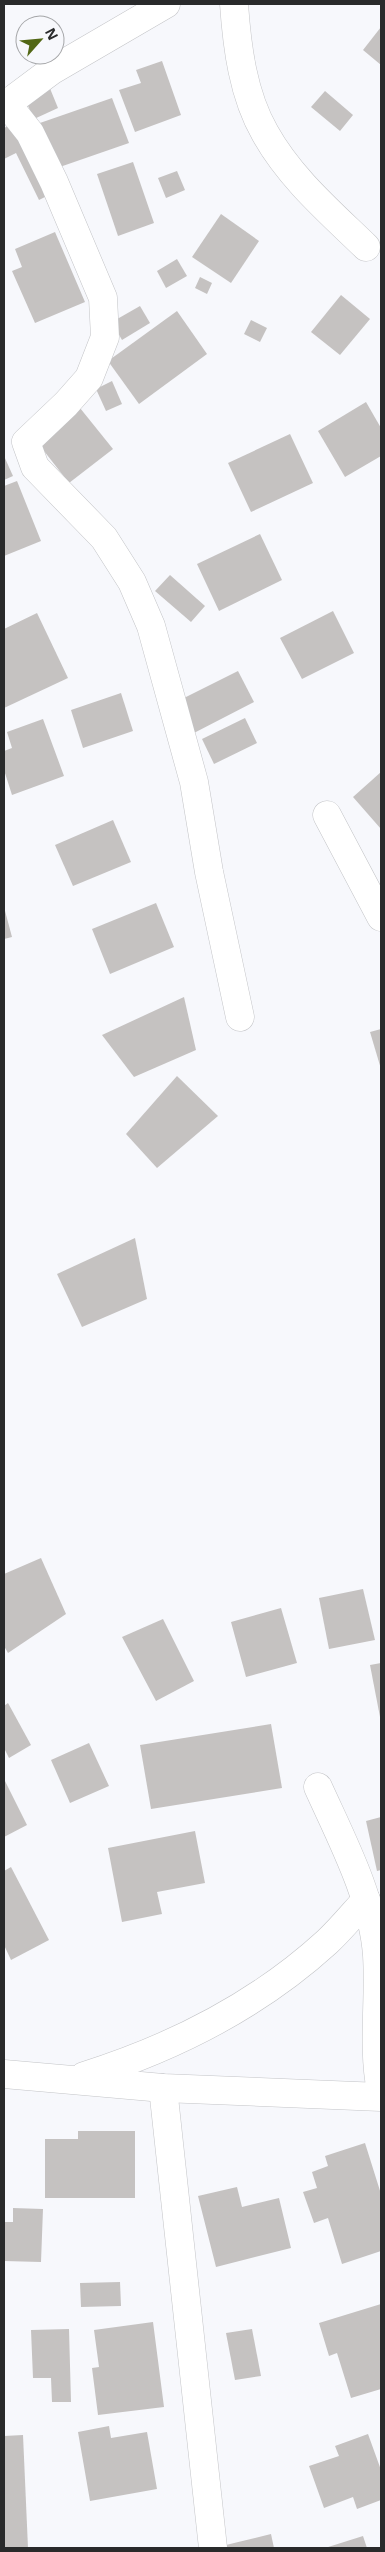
<svg xmlns="http://www.w3.org/2000/svg" width="385" height="2552" font-family="'Noto Sans',sans-serif">
<style>
.building{fill:#c5c2c1}
.lines{fill:none;stroke-linecap:round;stroke-linejoin:round}
.minor-casing{stroke:#c3c4c7;stroke-width:29}
.tertiary-casing{stroke:#c3c4c7;stroke-width:29}
.minor{stroke:#fff;stroke-width:28}
.tertiary{stroke:#fff;stroke-width:28}
</style>
<rect width="100%" height="100%" fill="#f7f8fc"/>
<g class="building">
<path d="M381 27V65L363 50Z"/>
<path d="M162 61 181 115 135 132 119 90 141 83 136 70Z"/>
<path d="M49 86 58 108 34 119 24 97Z"/>
<path d="M325 91 353 115 340 131 311 107Z"/>
<path d="M112 98 129 143 54 169 37 124Z"/>
<path d="M17 122 53 193 39 200 16 153 4 159V128Z"/>
<path d="M133 162 154 223 118 236 97 174Z"/>
<path d="M177 171 185 190 166 198 158 178Z"/>
<path d="M221 214 259 241 231 283 192 257Z"/>
<path d="M55 232 85 302 35 323 12 271 22 267 15 249Z"/>
<path d="M177 259 187 276 166 288 157 271Z"/>
<path d="M200 277 212 283 207 294 195 288Z"/>
<path d="M341 295 370 319 340 355 311 332Z"/>
<path d="M140 306 150 323 122 340 112 322Z"/>
<path d="M177 311 207 354 139 404 108 361Z"/>
<path d="M251 320 267 328 260 342 244 334Z"/>
<path d="M112 381 122 404 106 411 96 389Z"/>
<path d="M366 402 381 428V456L345 477 318 431Z"/>
<path d="M80 408 113 449 69 483 37 442Z"/>
<path d="M290 434 313 483 251 512 228 463Z"/>
<path d="M4 456 13 476 4 480Z"/>
<path d="M17 481 41 541 4 556V486Z"/>
<path d="M260 534 282 580 219 611 197 564Z"/>
<path d="M170 575 205 606 191 622 155 591Z"/>
<path d="M333 611 354 653 302 679 280 638Z"/>
<path d="M37 613 68 678 4 708V629Z"/>
<path d="M238 671 254 702 192 734 176 702Z"/>
<path d="M121 693 133 731 83 748 71 710Z"/>
<path d="M245 718 257 743 214 764 202 739Z"/>
<path d="M43 719 64 776 12 795 4 770V751L12 748 7 732Z"/>
<path d="M381 772V829L353 797Z"/>
<path d="M113 820 131 862 73 886 55 845Z"/>
<path d="M156 903 174 947 110 974 92 929Z"/>
<path d="M4 907 12 937 4 939Z"/>
<path d="M184 997 196 1050 134 1077 102 1035Z"/>
<path d="M381 1029V1069L370 1032Z"/>
<path d="M177 1076 218 1116 157 1168 126 1134Z"/>
<path d="M135 1238 147 1299 82 1327 57 1274Z"/>
<path d="M41 1558 66 1614 8 1653 4 1646V1574Z"/>
<path d="M363 1589 375 1640 329 1649 319 1598Z"/>
<path d="M281 1608 297 1663 246 1677 231 1622Z"/>
<path d="M163 1619 194 1681 156 1701 122 1637Z"/>
<path d="M381 1663V1717H380L370 1665Z"/>
<path d="M8 1703 31 1745 9 1758 4 1748V1706Z"/>
<path d="M271 1724 282 1788 151 1809 140 1745Z"/>
<path d="M89 1743 109 1786 70 1803 51 1760Z"/>
<path d="M5 1781 27 1825 4 1837V1782Z"/>
<path d="M381 1817V1870L377 1871 366 1821Z"/>
<path d="M195 1831 205 1883 157 1892 162 1914 122 1922 108 1848Z"/>
<path d="M11 1867 49 1940 11 1960 4 1945V1871Z"/>
<path d="M78 2131H135V2198H45V2139H78Z"/>
<path d="M365 2143 381 2194V2251L342 2264 328 2218 314 2223 303 2192 317 2188 312 2172 328 2166 325 2156Z"/>
<path d="M237 2187 242 2207 279 2198 291 2248 216 2267 198 2196Z"/>
<path d="M13 2208 43 2209 41 2262 4 2261V2222H13Z"/>
<path d="M120 2282 121 2306 81 2307 80 2283Z"/>
<path d="M381 2304V2389L351 2398 337 2353 329 2356 319 2323Z"/>
<path d="M153 2322 164 2407 98 2415 92 2368 99 2367 94 2330Z"/>
<path d="M69 2329 71 2402H52L51 2378H33L31 2330Z"/>
<path d="M252 2329 261 2376 235 2380 226 2333Z"/>
<path d="M109 2426 111 2438 147 2432 157 2489 90 2501 78 2432Z"/>
<path d="M368 2434 381 2470V2500L357 2509 353 2497 324 2508 309 2466 339 2456 335 2446Z"/>
<path d="M23 2435 28 2548H4V2436Z"/>
<path d="M271 2534 274 2548H227L226 2545Z"/>
<path d="M363 2536 367 2548H325Z"/>
</g>
<g class="lines">
<defs>
<g id="minor">
<path d="M234 4C237 47 243 95 265 133 290 178 330 212 366 247"/>
<path d="M7 104 30 133 54 182 103 298 105 337 89 378 66 404 26 442 35 467 104 538 132 582 151 626 194 782 209 872 240 1017"/>
<path d="M327 815 381 917"/>
<path d="M318 1787C341 1838 373 1898 377 1955 380 2001 372 2046 381 2091"/>
<path d="M4 2074 163 2088 381 2097"/>
<path d="M84 2076C173 2048 258 2005 327 1942 341 1929 353 1914 366 1900"/>
<path d="M163 2088 213 2548"/>
</g>
<path id="tertiary" d="M4 106 51 71 166 4"/>
</defs>
<use href="#minor" class="minor-casing"/>
<use href="#tertiary" class="tertiary-casing"/>
<use href="#minor" class="minor"/>
<use href="#tertiary" class="tertiary"/>
</g>
<rect width="385" height="2552" fill="none" stroke="#292a2b" stroke-width="10"/>
<g transform="translate(40 40) rotate(63)"><circle r="24" fill="#f7f8fc" stroke="#a5a6a8"/>
<path d="M0-4L9 19L0 12L-9 19Z" fill="#526715"/>
<text y="-8" font-size="14" font-weight="bold" text-anchor="middle" fill="#292a2b">N</text>
</g>
</svg>
